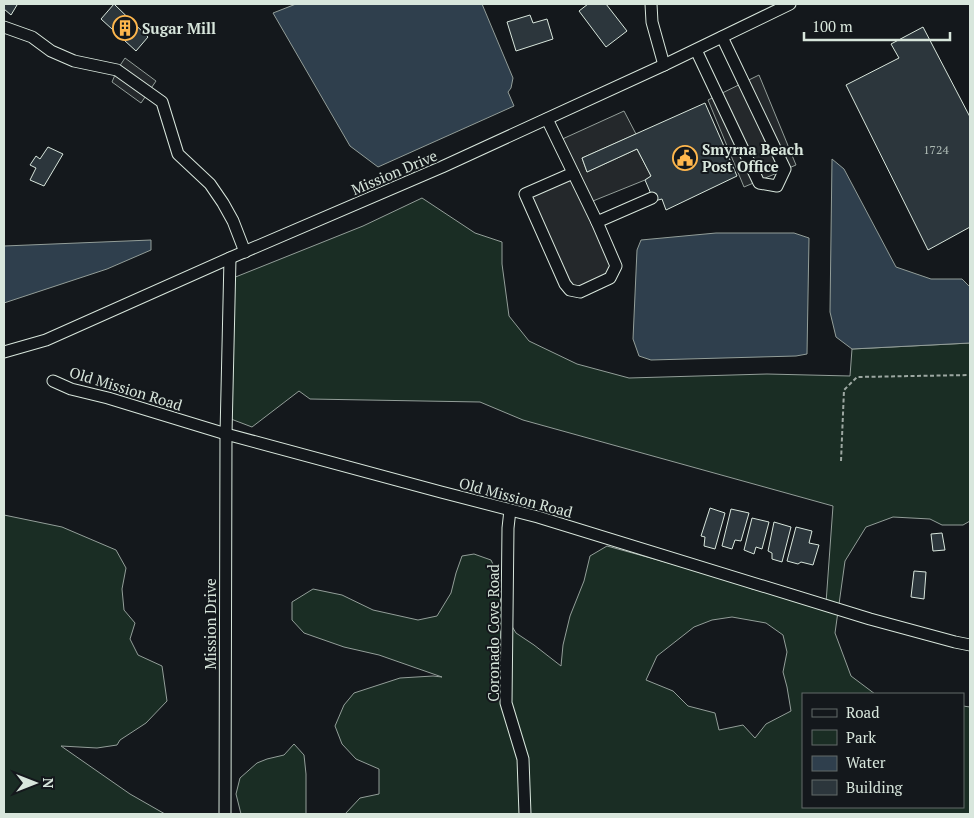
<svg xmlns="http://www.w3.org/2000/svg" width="974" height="818" font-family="'PT Serif',serif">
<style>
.green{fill:#1a2d24;stroke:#939e99;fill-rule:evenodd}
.parking{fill:#24282b;stroke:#939e99}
.water{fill:#2f3f4d;stroke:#939e99}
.building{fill:#2c363c;stroke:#d8e6dc}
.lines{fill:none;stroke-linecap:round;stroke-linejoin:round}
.minor-casing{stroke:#d8e6dc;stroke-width:13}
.path{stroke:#9da8a2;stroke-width:2;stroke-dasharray:4 2.5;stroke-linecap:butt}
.minor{stroke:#14181c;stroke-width:11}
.labels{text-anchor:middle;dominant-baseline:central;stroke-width:4;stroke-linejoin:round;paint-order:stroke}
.number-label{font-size:12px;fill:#adbab4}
.poi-label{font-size:15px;font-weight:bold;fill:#d8e6dc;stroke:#14181c;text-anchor:start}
.street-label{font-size:15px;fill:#d8e6dc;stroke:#14181c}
</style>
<rect width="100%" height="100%" fill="#14181c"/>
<g class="green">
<path d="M422 198 475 233 502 242V264L509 316 529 341 577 364 629 378 767 374 850 376 852 349 970 343V521L963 525H942L930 519 893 517 866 527 845 561 835 633 851 676 875 694H803V807H963V706L970 707V814H345L360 798 379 794V769L356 759 342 744 335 726 344 705 354 693 400 678 433 676 442 677 379 655 344 647 304 633 292 620V602L313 589 342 595 373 610 418 620 437 616 451 593 456 573 462 556 474 554 491 560 499 577 501 608 516 633 534 645 561 666 563 645 570 616 584 581 590 556 607 546 727 579 752 589 826 603 833 506 523 420 480 402 310 399 299 391 252 427 231 419 228 280 363 226ZM732 617 766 623 783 635 787 652 783 672 787 687 791 711 766 724 755 738 743 725 719 730 715 713 688 706 673 691 646 680 657 656 694 627 712 620Z"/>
<path d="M4 515 62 527 116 550 126 568 122 589 124 610 135 623 130 639 138 655 162 666 167 701 146 723 120 740 117 745 97 748 61 746 130 794 165 814H4Z"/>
<path d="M294 744 304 755 306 774V814H241L236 794 240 778 257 763 267 759 284 755Z"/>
</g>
<g class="parking">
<path d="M125 58 156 81 141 103 112 82 117 70Z"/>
<path d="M759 75 796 165 744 187 708 100Z"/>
<path d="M624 111 636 134 582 158 587 172 637 149 651 176 645 180 588 203 616 266 610 278 570 290 525 194 573 173 558 141Z"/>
</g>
<g class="water">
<path d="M296 4H482L513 78 511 88 508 92 514 106 378 167 350 146 273 13Z"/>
<path d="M832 159 844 169 896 267 931 279H962L970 287V343L852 349 836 337 830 312Z"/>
<path d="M716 233H794L809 238 807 354 796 356 651 360 639 356 633 339 637 250 641 240Z"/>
<path d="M151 240V250L107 269 4 303V246Z"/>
</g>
<g class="building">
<path d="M4 4H14L17 5 11 15 4 9Z"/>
<path d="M114 4 148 37 136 51 101 19Z"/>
<path d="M588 4H606L627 31 606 47 579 11Z"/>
<path d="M530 15 533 23 547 19 553 39 516 51 507 22Z"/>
<path d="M923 27 970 117V227L928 250 846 85 899 58 891 44Z"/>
<path d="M705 103 737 176 666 210 662 199 654 201 645 180 651 176 637 149 587 172 582 158Z"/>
<path d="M48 147 63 154 44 186 30 180 36 168 30 165 36 156 40 159Z"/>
<path d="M710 508 725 513 715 549 704 546 705 537 701 536Z"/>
<path d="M731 509 749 513 741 541 735 540 732 549 722 546Z"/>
<path d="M752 518 769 522 762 549 756 547 754 554 744 550Z"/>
<path d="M774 522 791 527 782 562 772 559V553L768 551Z"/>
<path d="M796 527 812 531 809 543 819 545 813 565 801 562 798 564 787 561Z"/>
<path d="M942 533 945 550 933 551 931 534Z"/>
<path d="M914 571 926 572 924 599 911 597Z"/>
</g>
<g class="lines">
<defs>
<g id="minor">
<path d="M651 4 652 22 664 65"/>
<path d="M4 27 32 37 51 51 74 61 117 70 162 102 178 154 210 184 223 203 233 221 245 252"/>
<path d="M696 50 759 183 777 186 785 169 722 37"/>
<path d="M547 119 597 222 652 198"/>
<path d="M573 173 525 194 565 284 570 290 580 292 610 278 616 266 597 222"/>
<path d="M4 352 46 340 230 258 442 167 664 65 790 4"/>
<path d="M53 381 71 389 108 398 226 434 441 492 538 517 870 619 955 642 970 645"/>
<path d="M510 510 508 528 506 703 523 759 525 814"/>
<path d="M225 814 226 434 230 258"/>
</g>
</defs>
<use href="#minor" class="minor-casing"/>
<path class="path" d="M841 461 844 390 857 377 970 375"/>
<use href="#minor" class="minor"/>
</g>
<defs>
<symbol id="building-ring" viewBox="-11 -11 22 22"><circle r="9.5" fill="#14181c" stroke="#ffb74d" stroke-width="1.5"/><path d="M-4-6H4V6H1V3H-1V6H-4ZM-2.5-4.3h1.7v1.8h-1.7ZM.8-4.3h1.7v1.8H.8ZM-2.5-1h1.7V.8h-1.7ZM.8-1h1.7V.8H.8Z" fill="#ffb74d"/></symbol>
<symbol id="civic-ring" viewBox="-11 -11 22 22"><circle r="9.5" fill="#14181c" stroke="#ffb74d" stroke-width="1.5"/><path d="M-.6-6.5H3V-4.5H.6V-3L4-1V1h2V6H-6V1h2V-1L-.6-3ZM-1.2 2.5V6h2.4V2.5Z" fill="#ffb74d"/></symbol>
</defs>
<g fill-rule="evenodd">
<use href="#building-ring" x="111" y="14" width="28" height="28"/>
<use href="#civic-ring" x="671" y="144" width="28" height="28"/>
</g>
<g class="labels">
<g class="number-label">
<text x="936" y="149">1724</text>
</g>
<g class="poi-label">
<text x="142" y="28">Sugar Mill</text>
<text x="702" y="149">Smyrna Beach<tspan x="702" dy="17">Post Office</tspan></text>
</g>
<g class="street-label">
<text transform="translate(394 172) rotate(-23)">Mission Drive</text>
<text transform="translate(126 388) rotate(17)">Old Mission Road</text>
<text transform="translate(516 497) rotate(15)">Old Mission Road</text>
<text transform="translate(210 624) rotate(-90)">Mission Drive</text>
<text transform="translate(493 633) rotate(-90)">Coronado Cove Road</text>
</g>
</g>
<rect width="974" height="818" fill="none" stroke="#d8e6dc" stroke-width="10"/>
<rect x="802" y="693" width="162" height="115" fill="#14181c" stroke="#626a69"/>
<rect x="812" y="709" width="25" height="8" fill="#14181c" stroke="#626a69"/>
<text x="846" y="718" font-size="15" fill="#d8e6dc">Road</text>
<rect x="812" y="730" width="25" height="15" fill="#1a2d24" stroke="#626a69"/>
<text x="846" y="743" font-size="15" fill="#d8e6dc">Park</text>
<rect x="812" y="756" width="25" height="15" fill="#2f3f4d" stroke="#626a69"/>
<text x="846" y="768" font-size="15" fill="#d8e6dc">Water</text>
<rect x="812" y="780" width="25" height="15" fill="#2c363c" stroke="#626a69"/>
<text x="846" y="793" font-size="15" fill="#d8e6dc">Building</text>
<g transform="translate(35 783) rotate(90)" stroke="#14181c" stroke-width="4" paint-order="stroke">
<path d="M0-4L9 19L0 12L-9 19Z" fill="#d8e6dc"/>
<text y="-8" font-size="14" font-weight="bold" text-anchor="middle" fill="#d8e6dc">N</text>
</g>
<path d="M804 32v8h146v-8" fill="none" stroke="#d8e6dc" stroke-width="2.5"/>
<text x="812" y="32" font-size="15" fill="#d8e6dc" stroke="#14181c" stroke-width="4" paint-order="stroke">100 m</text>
</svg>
